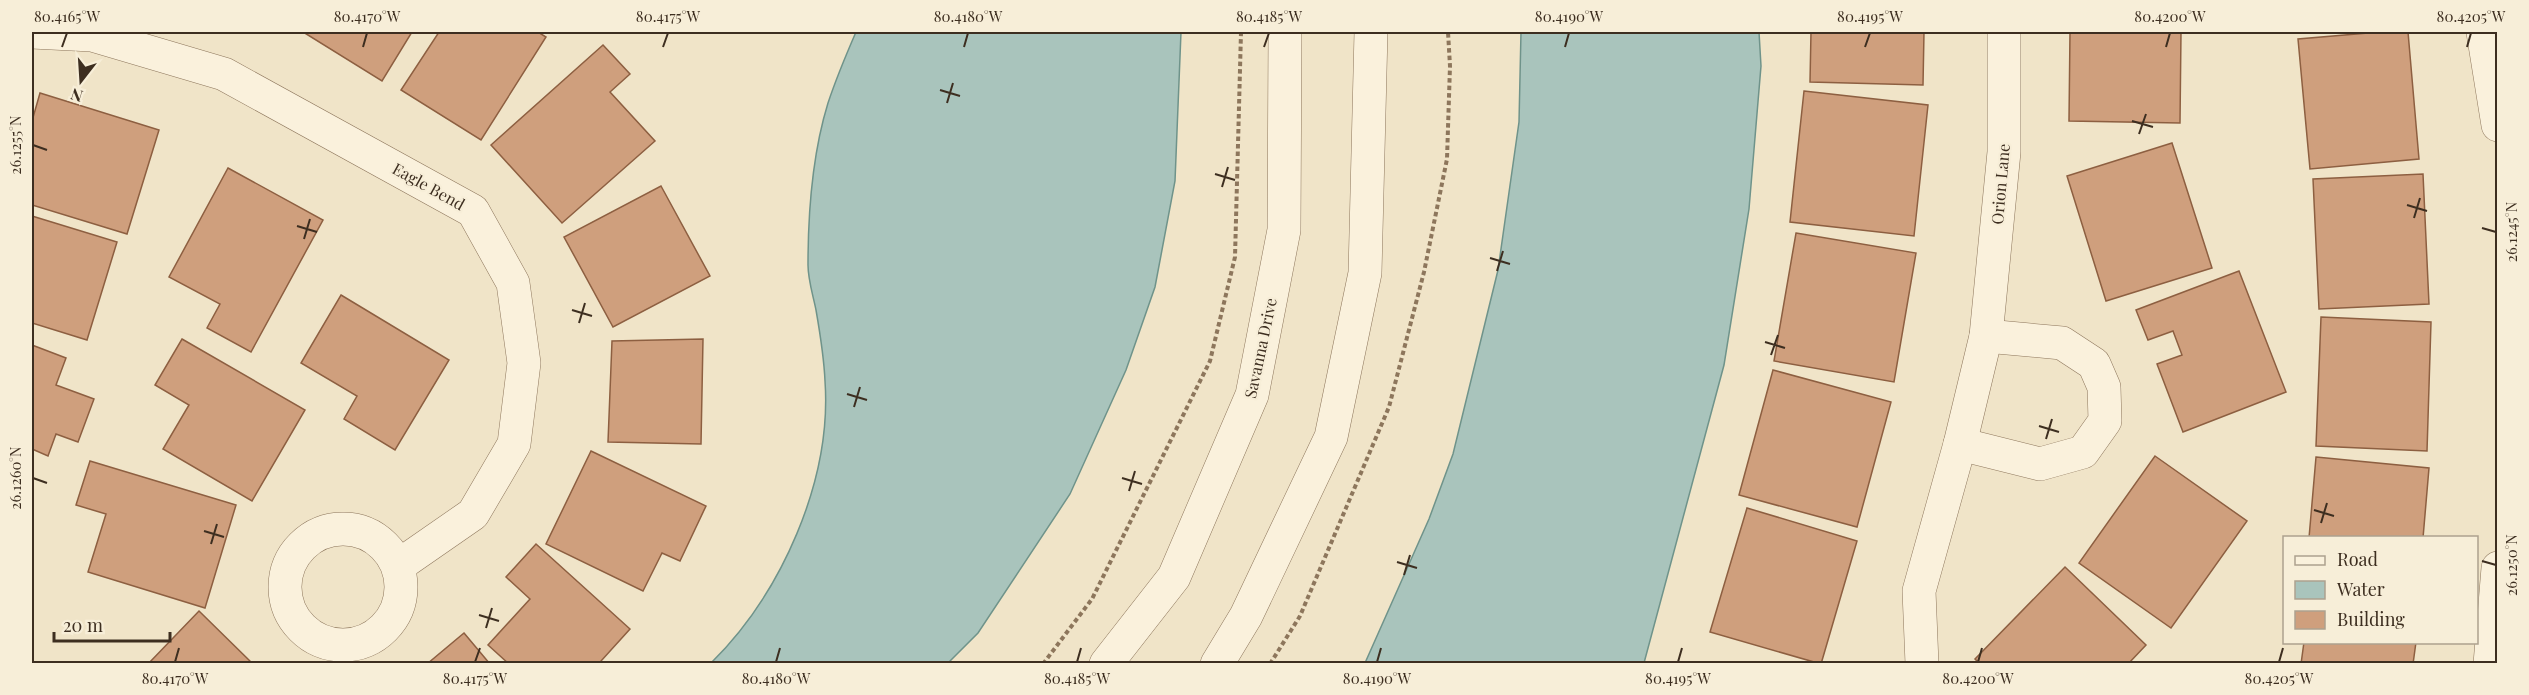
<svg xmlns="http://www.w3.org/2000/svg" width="2529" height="695" font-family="'Playfair Display',serif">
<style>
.water{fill:#a9c4bc;stroke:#6f938a;stroke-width:1.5}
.building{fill:#cf9f7d;stroke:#8d5f41;stroke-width:1.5}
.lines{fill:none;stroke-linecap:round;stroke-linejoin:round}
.minor-casing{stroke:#8d765c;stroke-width:34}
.path{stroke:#8d765c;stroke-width:4;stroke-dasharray:4.5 3;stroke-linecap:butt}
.minor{stroke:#faf1dc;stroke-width:33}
.ticks{fill:none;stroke:#3d2e20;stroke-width:2}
.labels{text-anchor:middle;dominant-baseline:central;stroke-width:4.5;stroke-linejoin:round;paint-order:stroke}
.street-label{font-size:16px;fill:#3d2e20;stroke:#f7eed8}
.neatline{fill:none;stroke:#3d2e20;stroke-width:2}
.ticks-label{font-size:15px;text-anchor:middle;fill:#3d2e20}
</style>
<rect width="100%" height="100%" fill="#f0e4c8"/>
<g class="water">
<path d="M856 32H1181L1175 181 1155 287 1126 370 1070 494 978 633 948 663H711C781 594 832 481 825 381 824 357 820 333 816 310 813 295 808 280 808 265 808 212 812 155 828 103 836 79 846 55 856 32Z"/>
<path d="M1521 32H1759L1761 66 1749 209 1724 365 1644 663H1365L1429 519 1453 454 1498 270 1519 122Z"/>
</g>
<g class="building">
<path d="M303 32H412L382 81Z"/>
<path d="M439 32H538L546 37 481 140 401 90Z"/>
<path d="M1811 32H1924L1923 85 1810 82Z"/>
<path d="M2070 32H2181L2180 123 2069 121Z"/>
<path d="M2380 32H2408L2419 159 2310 169 2298 39Z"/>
<path d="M603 45 630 74 610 92 655 141 562 223 491 145Z"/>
<path d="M1804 91 1928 105 1914 236 1790 222Z"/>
<path d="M40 93 159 130 127 234 32 205V121Z"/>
<path d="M2172 143 2212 268 2106 301 2067 176Z"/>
<path d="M228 168 323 220 251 352 207 328 220 304 169 277Z"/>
<path d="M2423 174 2429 304 2319 309 2313 179Z"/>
<path d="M661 186 710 276 613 327 564 237Z"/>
<path d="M32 216 117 242 87 340 32 323Z"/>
<path d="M1796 233 1916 253 1894 382 1774 361Z"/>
<path d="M2239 271 2286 392 2183 432 2157 364 2182 355 2173 331 2148 340 2136 310Z"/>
<path d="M341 295 449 360 395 450 344 419 357 396 301 363Z"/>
<path d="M2321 317 2431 322 2427 451 2316 446Z"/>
<path d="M182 339 305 410 252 501 163 449 189 405 155 385Z"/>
<path d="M703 339 701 444 608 442 612 341Z"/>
<path d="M32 345 66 358 56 385 94 399 78 442 56 434 48 456 32 449Z"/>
<path d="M1773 370 1891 402 1857 527 1739 495Z"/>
<path d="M591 451 706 506 680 561 662 553 643 591 546 544Z"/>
<path d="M2155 456 2247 521 2171 628 2079 563Z"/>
<path d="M2316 457 2429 468 2423 538H2309Z"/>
<path d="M90 461 236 505 205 608 88 572 106 514 76 505Z"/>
<path d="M1747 508 1857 541 1821 664 1710 632Z"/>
<path d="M536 544 630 629 601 661 603 664H509L488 645 530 599 506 577Z"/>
<path d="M2065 567 2146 645 2128 664H1980L1975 659Z"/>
<path d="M199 611 253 664H148Z"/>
<path d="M464 633 490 664H427Z"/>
<path d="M2304 642H2416L2413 664H2301Z"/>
</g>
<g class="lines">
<defs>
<g id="minor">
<path d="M32 32 92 35 224 74 473 211 513 283 524 363 514 444 473 514 398 566"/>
<path d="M2483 32 2498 125"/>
<path d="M1960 444 2040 464 2083 452 2105 421 2104 387 2094 364 2062 343 1986 336"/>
<circle cx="343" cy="587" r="58"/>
<path d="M1106 664 1174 577 1252 395 1284 230 1285 32"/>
<path d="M1217 664 1246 616 1331 437 1365 273 1371 32"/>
<path d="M1922 664 1919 591 1960 444 1986 336 2004 152V32"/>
<path d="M2490 664 2498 568"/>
</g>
</defs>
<use href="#minor" class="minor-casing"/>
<g class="path">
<path d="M1043 664 1092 599 1210 361 1235 257 1241 32"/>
<path d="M1270 664 1300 616 1389 407 1424 272 1447 159 1450 66 1448 32"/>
</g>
<use href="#minor" class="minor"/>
</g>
<path class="ticks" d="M62 47 67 33M363 47 367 33M663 47 668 33M964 47 968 33M1264 47 1269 33M1565 47 1569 33M1865 47 1870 33M2166 47 2170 33M2467 47 2471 33M940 90 960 96M947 103 953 83M2132 121 2153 127M2139 134 2146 114M33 145 47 150M1215 174 1235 180M1222 187 1228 167M2407 205 2427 211M2414 218 2420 198M297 226 317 232M2482 228 2496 232M304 239 310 219M1490 258 1510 264M1497 271 1503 251M572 310 592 316M579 323 585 303M1765 342 1785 348M1771 355 1778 335M847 394 867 400M854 407 860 387M2039 426 2059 432M2046 439 2052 419M33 478 47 483M1122 478 1142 484M1129 491 1135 471M2314 510 2334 516M2321 523 2327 503M204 531 224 537M211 544 217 524M2482 561 2496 565M1397 562 1417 568M1404 575 1410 555M479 615 499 621M486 628 492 608M175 662 179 648M475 662 480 648M776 662 780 648M1077 662 1081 648M1377 662 1381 648M1678 662 1682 648M1978 662 1982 648M2279 662 2283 648"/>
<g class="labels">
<g class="street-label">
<text transform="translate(2000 184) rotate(-85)">Orion Lane</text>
<text transform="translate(429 186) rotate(29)">Eagle Bend</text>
<text transform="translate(1260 348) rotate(-78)">Savanna Drive</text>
</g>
</g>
<rect width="2529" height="695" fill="none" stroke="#f7eed8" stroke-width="66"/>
<rect x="2283" y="536" width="195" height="108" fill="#f7eed8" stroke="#ada18e" stroke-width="1.5"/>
<rect x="2295" y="556" width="30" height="9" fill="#faf1dc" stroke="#ada18e" stroke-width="1.5"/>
<text x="2337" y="566" font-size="18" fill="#3d2e20">Road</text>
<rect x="2295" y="581" width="30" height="18" fill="#a9c4bc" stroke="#ada18e" stroke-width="1.5"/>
<text x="2337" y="596" font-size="18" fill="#3d2e20">Water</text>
<rect x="2295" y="611" width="30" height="18" fill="#cf9f7d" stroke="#ada18e" stroke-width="1.5"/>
<text x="2337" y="626" font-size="18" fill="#3d2e20">Building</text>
<g transform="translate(81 81) rotate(197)" stroke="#f7eed8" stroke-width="4.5" paint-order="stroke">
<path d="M0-4.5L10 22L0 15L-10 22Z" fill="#3d2e20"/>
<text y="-9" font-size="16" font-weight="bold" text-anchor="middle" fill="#3d2e20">N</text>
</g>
<path d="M54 632v9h116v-9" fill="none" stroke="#3d2e20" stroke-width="3"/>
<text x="63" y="632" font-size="18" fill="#3d2e20" stroke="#f7eed8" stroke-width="4.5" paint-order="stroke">20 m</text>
<rect x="33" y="33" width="2463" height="629" class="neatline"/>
<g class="ticks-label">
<text x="67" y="22">80.4165°W</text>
<text x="367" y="22">80.4170°W</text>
<text x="668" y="22">80.4175°W</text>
<text x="968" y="22">80.4180°W</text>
<text x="1269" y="22">80.4185°W</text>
<text x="1569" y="22">80.4190°W</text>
<text x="1870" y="22">80.4195°W</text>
<text x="2170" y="22">80.4200°W</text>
<text x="2471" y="22">80.4205°W</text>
<text transform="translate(16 145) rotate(-90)" y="5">26.1255°N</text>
<text transform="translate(2512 232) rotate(-90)" y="5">26.1245°N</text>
<text transform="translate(16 478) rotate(-90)" y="5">26.1260°N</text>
<text transform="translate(2512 565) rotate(-90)" y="5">26.1250°N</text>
<text x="175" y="684">80.4170°W</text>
<text x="475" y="684">80.4175°W</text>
<text x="776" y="684">80.4180°W</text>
<text x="1077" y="684">80.4185°W</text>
<text x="1377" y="684">80.4190°W</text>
<text x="1678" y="684">80.4195°W</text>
<text x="1978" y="684">80.4200°W</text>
<text x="2279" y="684">80.4205°W</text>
</g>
</svg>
